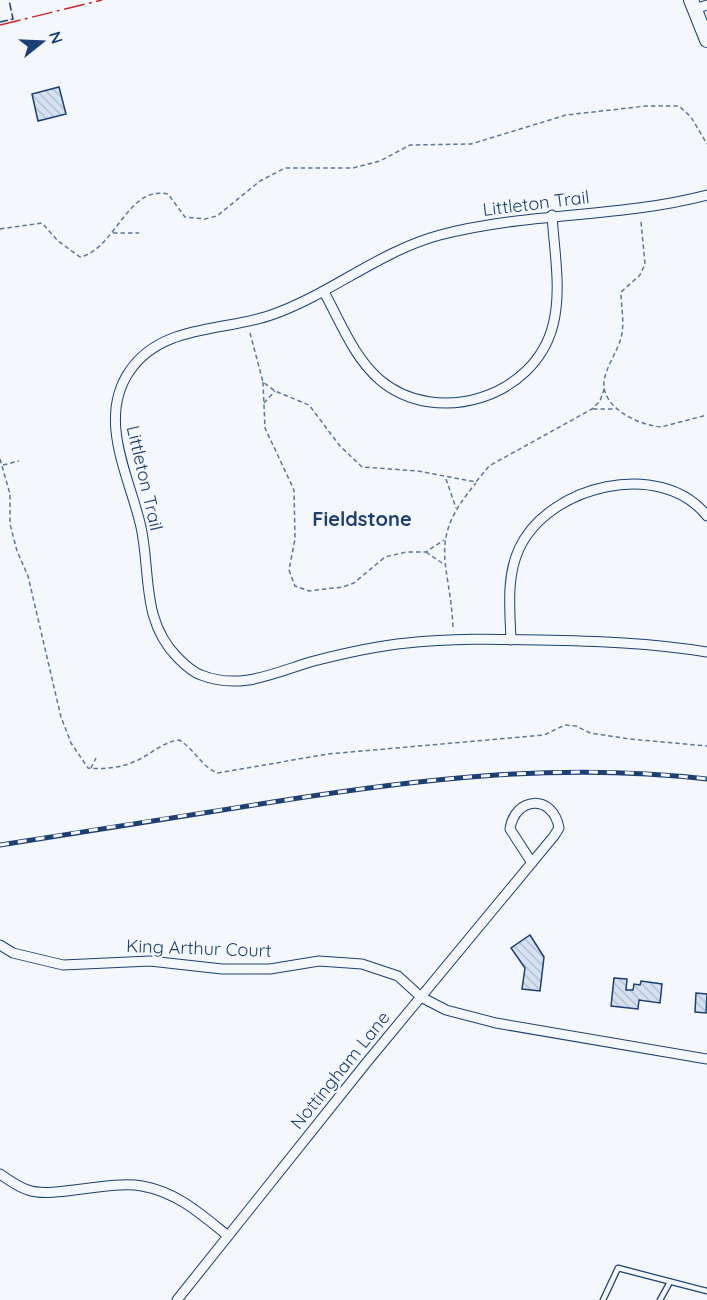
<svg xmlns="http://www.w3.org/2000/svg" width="707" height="1300" font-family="Quicksand,sans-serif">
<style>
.building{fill:url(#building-back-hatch);stroke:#1d3f73;stroke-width:1.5}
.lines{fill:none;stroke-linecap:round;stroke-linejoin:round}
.service-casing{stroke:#1d3f73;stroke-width:7}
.minor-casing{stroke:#1d3f73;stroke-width:11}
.secondary-casing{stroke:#1d3f73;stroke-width:16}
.path{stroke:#5e769c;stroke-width:1.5;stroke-dasharray:4.5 3;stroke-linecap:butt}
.service{stroke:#f4f7fb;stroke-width:4.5}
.minor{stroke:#f4f7fb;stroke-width:9}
.secondary{stroke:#f4f7fb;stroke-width:14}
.rail-casing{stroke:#1d3f73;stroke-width:5}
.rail{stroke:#f4f7fb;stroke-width:3;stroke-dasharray:9;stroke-linecap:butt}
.fence{stroke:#1d3f73;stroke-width:1.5;stroke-dasharray:8 3;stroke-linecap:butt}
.power{stroke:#c62828;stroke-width:1.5;stroke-dasharray:21 4.5 3 4.5;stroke-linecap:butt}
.labels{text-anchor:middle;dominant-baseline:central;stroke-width:4.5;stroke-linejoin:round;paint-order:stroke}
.street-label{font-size:18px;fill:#1d3f73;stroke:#f4f7fb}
.neighbourhood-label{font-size:20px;font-weight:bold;fill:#1d3f73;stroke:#f4f7fb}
</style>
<defs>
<pattern id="building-back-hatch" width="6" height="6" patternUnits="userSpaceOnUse" patternTransform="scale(1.5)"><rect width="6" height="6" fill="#d5e0f0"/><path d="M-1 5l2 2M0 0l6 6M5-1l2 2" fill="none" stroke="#b6c1d1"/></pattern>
</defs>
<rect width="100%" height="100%" fill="#f4f7fb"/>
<g class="building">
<path d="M59 87 66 114 38 121 32 94Z"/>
<path d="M530 935 544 957 540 991 522 989 525 968 511 948Z"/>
<path d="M614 978 627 979 626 990H633L634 984 640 985 641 981 662 984 660 1003 639 1000 638 1009 611 1006Z"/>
<path d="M696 993 707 994 706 1013 695 1012Z"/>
</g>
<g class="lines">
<defs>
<g id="service">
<path d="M603 1300 618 1268 707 1291"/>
<path d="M660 1300 670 1282"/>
</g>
<g id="minor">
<path d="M695 9 707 5"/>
<path d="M707 195C619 218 528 212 440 235 380 251 332 293 274 314 226 332 161 323 129 372 97 420 130 478 141 527 151 574 141 621 178 658 184 664 192 672 201 675 242 691 275 672 314 661 345 653 376 646 407 643 451 638 495 639 539 640 596 641 651 643 707 652"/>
<path d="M324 292C340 321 354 358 380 380 437 428 535 397 553 325 562 290 554 250 552 215"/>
<path d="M511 640C510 610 506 577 519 549 548 485 661 458 707 516"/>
<path d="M0 945 13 953 63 965 150 961 222 969H270L319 961 362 964 398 976 421 997 446 1010 496 1023 707 1059"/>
<path d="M0 1174C9 1180 18 1187 28 1190 52 1199 109 1180 142 1186 177 1192 202 1215 228 1236"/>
<path d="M177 1300 367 1062 554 836 559 828C553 794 515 796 510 829L532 863"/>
</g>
<path id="secondary" d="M691 0 707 40"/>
</defs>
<use href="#service" class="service-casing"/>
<use href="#minor" class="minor-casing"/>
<use href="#secondary" class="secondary-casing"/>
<g class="path">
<path d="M641 222 645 264 640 275 621 292C621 308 625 322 621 338 617 352 606 367 604 381 601 408 639 425 661 427L707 415"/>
<path d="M0 229 42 223 58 241 80 257C116 249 127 185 168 194L185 217 205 219 217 216 260 181 285 168H353L380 161 410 145 471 144 566 115 646 106H679L691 117 707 144"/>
<path d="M113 233H139"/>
<path d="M250 333 263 382 275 391 309 405 340 446 362 467 418 471 476 482 489 466 592 409 600 401 605 387"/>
<path d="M263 382 265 428 294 490 295 539 289 570 295 586 309 591 343 587 354 583 385 557 406 552H426L444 540"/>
<path d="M264 403 275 391"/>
<path d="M593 409H615"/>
<path d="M0 459 10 494V524L17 551 28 576 61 717 71 743 88 768C105 770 125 767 140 759 153 752 164 742 179 740 195 749 201 767 218 773L328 754 544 735 565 725 576 726 590 733 630 739 707 746"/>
<path d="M3 465 19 461"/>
<path d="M446 479 456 508"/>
<path d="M426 552 442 563"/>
<path d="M453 627C450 561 426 542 476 483"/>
<path d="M91 768 96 758"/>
</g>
<use href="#service" class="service"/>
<use href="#minor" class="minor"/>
<use href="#secondary" class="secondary"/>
<defs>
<path id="rail" d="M0 845C91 830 182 816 273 802 418 779 561 762 707 779"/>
</defs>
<use href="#rail" class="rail-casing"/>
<use href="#rail" class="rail"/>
<path class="fence" d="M0 22 13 19 9 0"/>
<path class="power" d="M0 25 102 0"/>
</g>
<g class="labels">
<g class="street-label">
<text transform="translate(536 203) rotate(-7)">Littleton Trail</text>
<text transform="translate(145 478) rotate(77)">Littleton Trail</text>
<text transform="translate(199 948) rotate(2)">King Arthur Court</text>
<text transform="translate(340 1070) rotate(-51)">Nottingham Lane</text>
</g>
<g class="neighbourhood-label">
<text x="362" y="518">Fieldstone</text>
</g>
</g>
<g transform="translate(42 42) rotate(72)" stroke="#f4f7fb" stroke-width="4.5" paint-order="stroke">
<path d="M0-4.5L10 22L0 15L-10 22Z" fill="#1d3f73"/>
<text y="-9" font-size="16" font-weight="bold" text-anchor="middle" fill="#1d3f73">N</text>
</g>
</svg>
